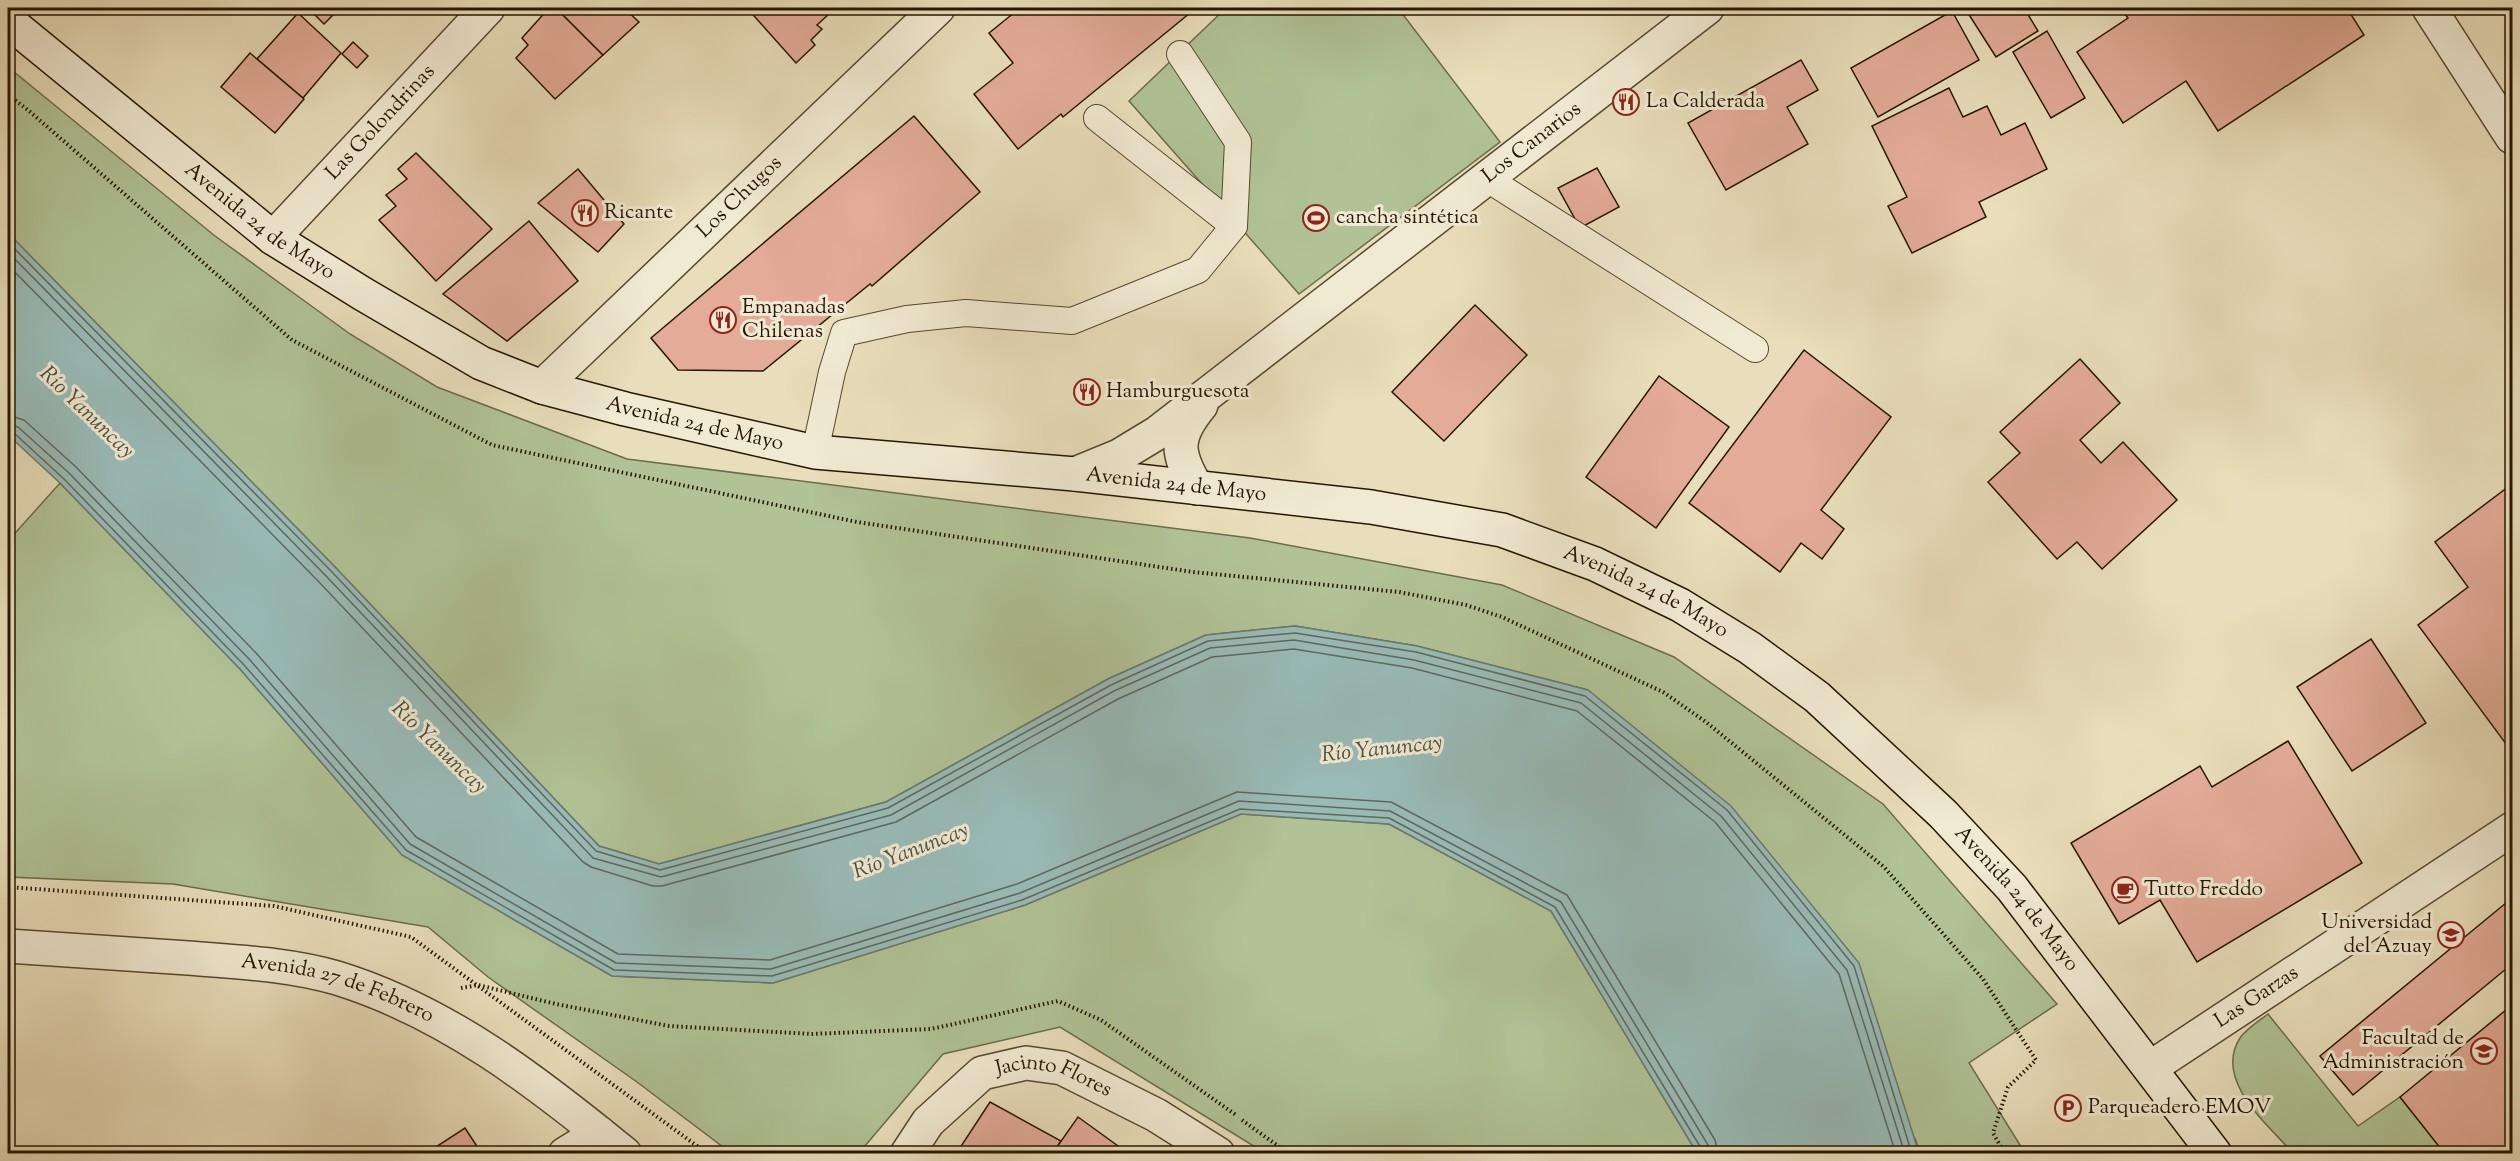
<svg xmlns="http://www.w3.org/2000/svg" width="2520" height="1161" font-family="'Sorts Mill Goudy',serif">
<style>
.green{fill:#b0c296;stroke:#6b6c4b;stroke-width:1.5}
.water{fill:#99bbb8;stroke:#6b796e;stroke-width:1.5}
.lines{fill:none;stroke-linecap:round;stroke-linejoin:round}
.shore{stroke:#60685c;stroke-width:1.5}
.building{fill:#e3ab98;stroke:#261600;stroke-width:1.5}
.service-casing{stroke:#57482f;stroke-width:28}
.minor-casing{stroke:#57482f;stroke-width:36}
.tertiary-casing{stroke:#57482f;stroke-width:36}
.secondary-casing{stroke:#261600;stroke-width:36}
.path{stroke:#261600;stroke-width:4;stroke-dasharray:1.5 3;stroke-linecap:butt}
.service{stroke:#f1ead3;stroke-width:26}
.minor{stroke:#f1ead3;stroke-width:33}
.tertiary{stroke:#f1ead3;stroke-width:33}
.secondary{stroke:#f1ead3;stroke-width:33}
.labels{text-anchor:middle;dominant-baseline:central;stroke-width:6;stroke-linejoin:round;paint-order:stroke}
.poi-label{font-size:21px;fill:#261600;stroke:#f1ead3;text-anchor:start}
.street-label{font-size:21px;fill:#261600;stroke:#f1ead3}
.water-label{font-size:22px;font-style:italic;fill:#4e5040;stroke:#f1ead3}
</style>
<rect width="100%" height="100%" fill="#e9debb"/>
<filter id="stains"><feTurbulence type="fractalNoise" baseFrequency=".00333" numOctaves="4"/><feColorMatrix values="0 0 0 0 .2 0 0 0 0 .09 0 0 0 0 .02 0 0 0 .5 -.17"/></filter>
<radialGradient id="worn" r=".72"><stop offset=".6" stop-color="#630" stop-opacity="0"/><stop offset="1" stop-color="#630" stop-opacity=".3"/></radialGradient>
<g class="green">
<path d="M1226 8H1398L1500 142 1299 294 1129 101Z"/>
<path d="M8 67 215 236 350 334 437 387 627 459 1250 538 1502 585 1674 657 1883 804 2057 1004 1969 1063 2025 1153H1919L1916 1140 1588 690 1417 646 1295 626 1206 635 1108 679 886 802 659 864 599 846 336 568 8 233Z"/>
<path d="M60 483 240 669 402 855 612 976 773 983 1025 905 1241 814 1389 824 1551 911 1697 1153H1265L1060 1027 943 1054 859 1153H731L637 1082 488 977 428 927 173 884 8 877V541Z"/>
<path d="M2268 1014 2358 1126 2400 1097 2445 1153H2293C2268 1125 2213 1080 2240 1038 2246 1029 2259 1021 2268 1014Z"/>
</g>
<path class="water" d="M8 233 336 568 599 846 659 864 886 802 1108 679 1206 635 1295 626 1417 646 1588 690 1731 806 1859 963 1919 1153H1697L1551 911 1389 824 1241 814 1025 905 773 983 612 976 402 855 240 669 60 483 8 435Z"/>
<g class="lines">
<g class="shore">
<path d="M8 242 332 572 596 851 660 870 888 808 1111 685 1208 641 1295 633 1416 652 1585 696 1727 810 1854 966 1912 1154"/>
<path d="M8 252 327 577 593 858 661 877 891 815 1114 691 1210 648 1294 640 1414 660 1581 703 1721 816 1847 970 1905 1154"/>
<path d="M8 265 320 583 583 862 591 867 653 886H662L896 822 1118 699 1212 657 1294 649 1412 668 1577 711 1715 822 1839 974 1896 1154"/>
<path d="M8 415 24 420 76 467 257 654 416 837 618 954 770 960 1017 884 1237 792 1391 802 1567 895 1715 1140 1718 1154"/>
<path d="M8 424 18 427 69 473 250 660 410 844 616 963 771 969 1020 893 1239 801 1390 811 1561 902 1708 1145 1709 1154"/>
<path d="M8 432 14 433 64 479 244 665 406 850 614 970 772 976 1022 900 1240 809 1389 818 1555 907 1701 1148 1702 1154"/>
</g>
</g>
<g class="building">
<path d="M308 8H340L324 24Z"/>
<path d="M549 8H556L603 55 555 99 516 58 528 45 522 38Z"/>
<path d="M556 8H624L639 22 603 55Z"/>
<path d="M747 8H825L830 13 817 25 822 29 811 40 815 45 796 63Z"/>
<path d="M1020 8H1196L1063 117 1061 114 1018 149 974 94 1013 63 989 33Z"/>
<path d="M1970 8H2024L2038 31 1996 57 1966 10Z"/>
<path d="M2120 8H2347L2364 35 2218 131 2186 81 2123 123 2077 52 2128 18Z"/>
<path d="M1952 11 1979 60 1878 117 1851 68Z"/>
<path d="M298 13 341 53 303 98 257 59Z"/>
<path d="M2047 31 2085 98 2051 118 2013 52Z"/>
<path d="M353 42 368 56 357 68 342 54Z"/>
<path d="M250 53 304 99 275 133 221 87Z"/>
<path d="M1801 60 1818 90 1787 107 1808 144 1726 190 1688 123Z"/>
<path d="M1949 88 1963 117 1987 106 2001 135 2025 123 2047 169 1979 202 1986 217 1912 253 1888 206 1907 197 1872 126Z"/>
<path d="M914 116 980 192 872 286 870 284 763 371 678 370 651 338Z"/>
<path d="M416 153 492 229 436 281 379 220 396 206 386 195 407 179 398 169Z"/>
<path d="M1597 168 1619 207 1580 228 1558 188Z"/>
<path d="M578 169 624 224 598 252 538 203Z"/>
<path d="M529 221 578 281 507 341 443 294Z"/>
<path d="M1475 305 1527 355 1444 441 1392 392Z"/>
<path d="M1804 350 1891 417 1821 510 1844 529 1822 559 1801 543 1780 572 1689 503Z"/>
<path d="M2080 359 2120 403 2080 440 2101 463 2123 442 2177 500 2102 569 2077 542 2057 559 1988 482 2020 453 2000 432Z"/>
<path d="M1659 376 1729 427 1656 528 1586 477Z"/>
<path d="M2512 484V752L2418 625 2468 587 2435 542Z"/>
<path d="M2371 639 2426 723 2352 771 2297 687Z"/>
<path d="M2288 741 2362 863 2197 962 2160 900 2119 924 2071 843 2200 766 2212 787Z"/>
<path d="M2512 898V964L2353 1095 2320 1056Z"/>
<path d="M2512 1005V1154H2445L2400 1097Z"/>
<path d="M990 1102 1061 1141 1052 1154H956Z"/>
<path d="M1078 1117 1125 1151 1124 1154H1052Z"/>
<path d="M465 1128 482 1154H425Z"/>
</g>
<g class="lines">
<defs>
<g id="service">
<path d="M1097 118 1234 226"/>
<path d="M1486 178 1755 349"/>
<path d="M815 452 832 372 844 333 907 319 966 313 1072 321 1198 270 1234 226 1238 142 1180 54"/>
</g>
<g id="minor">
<path d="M2429 8 2512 137"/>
<path id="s1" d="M273 238 488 8"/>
<path id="s2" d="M542 387 938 8"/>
<path id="s3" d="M1075 474 1119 456 1157 433 1707 8"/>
<path d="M1197 488C1176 453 1174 438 1201 405"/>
<path id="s4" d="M2150 1068 2512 829"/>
<path d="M565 1154 599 1133"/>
<path id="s5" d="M907 1154 928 1122 982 1073 1026 1063 1062 1068 1156 1115 1218 1154"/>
</g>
<g id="tertiary">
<path id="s6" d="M8 946C68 950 128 954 188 958 237 962 289 964 337 978 447 1012 537 1082 625 1154"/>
</g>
<g id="secondary">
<path id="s7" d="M8 21 273 238 363 294 481 363 542 387 625 409 815 452 1075 474 1371 507 1502 530 1595 564 1680 605 1750 648 1817 697 1943 814 2012 888 2215 1154"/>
</g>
</defs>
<use href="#service" class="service-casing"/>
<use href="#minor" class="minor-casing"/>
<use href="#tertiary" class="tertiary-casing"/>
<use href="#secondary" class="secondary-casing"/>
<g class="path">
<path d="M8 95 28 110 292 340 492 445 857 522 1193 572 1399 592 1466 605 1502 617 1663 692 1706 722 1884 867 1983 979 2036 1060 2008 1087 1993 1133 2005 1154"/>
<path d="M8 887 274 906 411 937 708 1154"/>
<path d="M461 988 478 985 556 1004 669 1026 811 1034 931 1029 1058 1001 1101 1020 1236 1115"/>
<path d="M1242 1120 1289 1154"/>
</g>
<use href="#service" class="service"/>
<use href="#minor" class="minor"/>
<use href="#tertiary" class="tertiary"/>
<use href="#secondary" class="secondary"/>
</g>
<defs>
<symbol id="restaurant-ring" viewBox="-11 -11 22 22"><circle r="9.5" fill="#f1ead3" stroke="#8f2418" stroke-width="1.5"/><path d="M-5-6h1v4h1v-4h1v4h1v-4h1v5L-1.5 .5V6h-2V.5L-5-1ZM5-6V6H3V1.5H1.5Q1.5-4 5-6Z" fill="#8f2418"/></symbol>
<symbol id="stadium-ring" viewBox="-11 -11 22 22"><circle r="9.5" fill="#f1ead3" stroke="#8f2418" stroke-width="1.5"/><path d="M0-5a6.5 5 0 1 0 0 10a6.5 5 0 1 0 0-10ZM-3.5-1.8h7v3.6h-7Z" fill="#8f2418"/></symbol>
<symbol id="cafe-ring" viewBox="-11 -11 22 22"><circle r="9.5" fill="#f1ead3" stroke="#8f2418" stroke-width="1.5"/><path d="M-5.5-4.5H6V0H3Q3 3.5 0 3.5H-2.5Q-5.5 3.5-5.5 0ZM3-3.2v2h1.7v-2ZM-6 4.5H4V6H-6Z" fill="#8f2418"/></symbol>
<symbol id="university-ring" viewBox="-11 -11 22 22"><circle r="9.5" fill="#f1ead3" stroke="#8f2418" stroke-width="1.5"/><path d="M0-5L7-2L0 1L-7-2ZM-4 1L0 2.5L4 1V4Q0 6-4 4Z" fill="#8f2418"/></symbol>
<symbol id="parking-ring" viewBox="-11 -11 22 22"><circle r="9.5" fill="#f1ead3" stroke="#8f2418" stroke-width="1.5"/><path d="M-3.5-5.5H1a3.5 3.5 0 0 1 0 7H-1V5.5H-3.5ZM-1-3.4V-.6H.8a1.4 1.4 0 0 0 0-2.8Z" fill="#8f2418"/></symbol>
</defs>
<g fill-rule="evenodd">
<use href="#restaurant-ring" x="1611" y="87" width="30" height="30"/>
<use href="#restaurant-ring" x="570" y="198" width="30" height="30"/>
<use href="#stadium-ring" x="1301" y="203" width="30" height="30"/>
<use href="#restaurant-ring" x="708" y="305" width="30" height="30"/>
<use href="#restaurant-ring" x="1072" y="377" width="30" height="30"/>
<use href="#cafe-ring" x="2110" y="875" width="30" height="30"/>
<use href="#university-ring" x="2436" y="920" width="30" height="30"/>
<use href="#university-ring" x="2469" y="1036" width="30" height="30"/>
<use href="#parking-ring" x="2053" y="1093" width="30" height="30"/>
</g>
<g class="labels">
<g class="poi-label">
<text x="1646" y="102">La Calderada</text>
<text x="604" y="213">Ricante</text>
<text x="1336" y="218">cancha sintética</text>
<text x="742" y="308">Empanadas<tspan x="742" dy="24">Chilenas</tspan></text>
<text x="1106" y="392">Hamburguesota</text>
<text x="2144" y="890">Tutto Freddo</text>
<text x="2432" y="923" text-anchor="end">Universidad<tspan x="2432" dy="24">del Azuay</tspan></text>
<text x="2464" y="1039" text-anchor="end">Facultad de<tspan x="2464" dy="24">Administración</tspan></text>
<text x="2088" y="1108">Parqueadero EMOV</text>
</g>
<g class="street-label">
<text stroke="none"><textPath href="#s1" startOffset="158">Las Golondrinas</textPath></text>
<text stroke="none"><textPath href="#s3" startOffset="566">Los Canarios</textPath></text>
<text stroke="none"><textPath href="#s2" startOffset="274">Los Chugos</textPath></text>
<text stroke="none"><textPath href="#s7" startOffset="322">Avenida 24 de Mayo</textPath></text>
<text stroke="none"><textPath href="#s7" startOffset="808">Avenida 24 de Mayo</textPath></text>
<text stroke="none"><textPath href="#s7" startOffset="1294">Avenida 24 de Mayo</textPath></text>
<text stroke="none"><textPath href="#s7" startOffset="1780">Avenida 24 de Mayo</textPath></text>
<text stroke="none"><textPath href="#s7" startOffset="2266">Avenida 24 de Mayo</textPath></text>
<text stroke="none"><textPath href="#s6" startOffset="334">Avenida 27 de Febrero</textPath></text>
<text stroke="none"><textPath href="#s4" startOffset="128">Las Garzas</textPath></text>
<text stroke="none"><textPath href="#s5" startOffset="186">Jacinto Flores</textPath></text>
</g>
<g class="water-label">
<text transform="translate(86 413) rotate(44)">Río Yanuncay</text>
<text transform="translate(438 748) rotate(44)">Río Yanuncay</text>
<text transform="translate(1382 750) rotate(-6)">Río Yanuncay</text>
<text transform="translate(911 852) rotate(-21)">Río Yanuncay</text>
</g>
</g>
<rect width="2520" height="1161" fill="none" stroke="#e9debb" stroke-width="30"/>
<rect x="9" y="9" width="2502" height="1143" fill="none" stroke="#261600" stroke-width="3"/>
<rect x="15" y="15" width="2490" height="1131" fill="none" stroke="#261600" stroke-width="1.5"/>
<rect width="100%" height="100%" filter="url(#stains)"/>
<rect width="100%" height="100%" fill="url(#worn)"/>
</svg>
